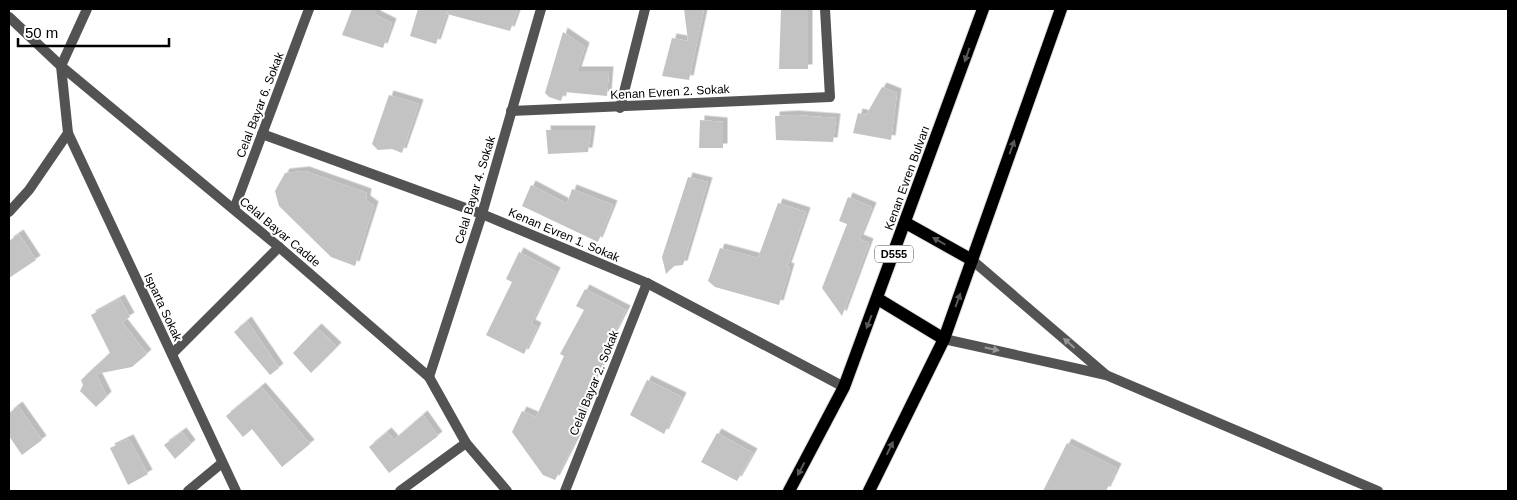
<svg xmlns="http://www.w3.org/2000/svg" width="1517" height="500" font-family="Arial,sans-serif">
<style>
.building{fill:#c3c3c3;filter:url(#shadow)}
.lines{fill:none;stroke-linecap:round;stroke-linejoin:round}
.primary-casing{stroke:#dbdbdb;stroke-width:14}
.minor{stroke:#535353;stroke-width:10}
.tertiary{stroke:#535353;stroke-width:10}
.primary{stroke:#000;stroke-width:12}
.oneway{fill:#595959}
.oneway2{fill:#989898}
.labels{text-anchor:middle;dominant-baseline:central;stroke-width:4;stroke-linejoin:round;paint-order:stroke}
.shield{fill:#fff;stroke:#4c4c4c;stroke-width:1}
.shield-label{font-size:11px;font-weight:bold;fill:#000}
.street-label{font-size:12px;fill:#000;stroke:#fff}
</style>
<defs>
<filter id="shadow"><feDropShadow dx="4.5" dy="-4.5" stdDeviation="0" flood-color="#0004"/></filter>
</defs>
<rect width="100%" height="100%" fill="#fff"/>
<g class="building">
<path d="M352 9H376V15L392 23 383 48 342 35Z"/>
<path d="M418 9H518L510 31 447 14 448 9 436 44 410 36Z"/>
<path d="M684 9H704L689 80 662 76 672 38 688 41Z"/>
<path d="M781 9H808V69H779Z"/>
<path d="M563 32 585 47 577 71H609L607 96 564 92 561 101 549 97 545 93Z"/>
<path d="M882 87 897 93 891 140 853 133 858 113 866 115Z"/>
<path d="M389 95 419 104 402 153 392 149 378 150 372 144Z"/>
<path d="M794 115 836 118 833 142 776 140 775 116Z"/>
<path d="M700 120 723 122V148H699Z"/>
<path d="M546 130H591L588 152 548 154Z"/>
<path d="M305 171 367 193 366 200 374 206 355 266 331 257 279 206 275 191 285 173Z"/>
<path d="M688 177 708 182 683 265 674 266 666 274 662 257Z"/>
<path d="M531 185 567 204 572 189 613 205 598 242 522 206Z"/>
<path d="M848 197 872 207 859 239 869 243 842 316 822 288 847 224 839 221Z"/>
<path d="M778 203 806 212 787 267 790 268 779 305 715 287 708 281 720 248 758 258Z"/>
<path d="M19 234 36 260 9 278V241Z"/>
<path d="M519 252 556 272 531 324 537 327 524 354 486 335 512 282 506 279Z"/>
<path d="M585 289 626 310 608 345 612 347 589 389 594 392 573 435 577 437 555 480 543 475 512 432 522 411 536 417 564 356 560 354 584 310 576 306Z"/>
<path d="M120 299 130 317 122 322 147 354 132 367 96 374 107 396 96 407 80 391 83 385 81 380 110 353 91 315Z"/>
<path d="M247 321 279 368 270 375 234 332Z"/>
<path d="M317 328 337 347 311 373 293 353Z"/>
<path d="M647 380 682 397 664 434 630 415Z"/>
<path d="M261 387 310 444 282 467 252 429 243 437 226 416Z"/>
<path d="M18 406 42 440 22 455 9 436V413Z"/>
<path d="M423 415 438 436 389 473 369 447 387 432 394 440Z"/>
<path d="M182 432 191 444 175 459 164 445Z"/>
<path d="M717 433 753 453 737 481 701 462Z"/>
<path d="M129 439 148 474 128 485 110 448Z"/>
<path d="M1067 443 1117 468 1106 491H1043Z"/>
</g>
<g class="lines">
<defs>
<g id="primary">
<path d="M906 223 972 260"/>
<path d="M878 299 944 339"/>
<path d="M789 491 844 387 983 9"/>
<path d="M869 491 944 339 1061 9"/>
</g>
</defs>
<use href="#primary" class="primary-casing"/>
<g class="minor">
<path d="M9 17 61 66 279 247 429 377 466 443 507 491"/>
<path d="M620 108 645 9"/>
<path d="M511 111 830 97 825 9"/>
<path d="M68 133 236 491"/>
<path d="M262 134 482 214 647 283 844 387"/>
<path d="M234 209 309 9"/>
<path d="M172 354 279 247"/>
<path d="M429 377 482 214 541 9"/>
<path d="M188 491 222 463"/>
<path d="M400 491 466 443"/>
<path d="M565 491 647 283"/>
</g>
<g class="tertiary">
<path d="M9 212 29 190 68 133 61 66 87 9"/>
<path d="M972 260 1105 374"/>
<path d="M944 339 1106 375 1378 491"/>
</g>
<use href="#primary" class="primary"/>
</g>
<defs><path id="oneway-solid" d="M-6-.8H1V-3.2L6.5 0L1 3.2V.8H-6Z" transform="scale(1.25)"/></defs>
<g class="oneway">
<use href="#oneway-solid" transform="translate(967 55) rotate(110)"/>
<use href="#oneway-solid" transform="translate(1012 147) rotate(-70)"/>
<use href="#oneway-solid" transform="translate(939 241) rotate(-150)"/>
<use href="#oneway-solid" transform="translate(958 300) rotate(-70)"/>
<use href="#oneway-solid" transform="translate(869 322) rotate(111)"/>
<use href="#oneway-solid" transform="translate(890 448) rotate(-64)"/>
<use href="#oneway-solid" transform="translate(801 469) rotate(118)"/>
</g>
<g class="oneway2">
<use href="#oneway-solid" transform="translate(1069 343) rotate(-139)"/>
<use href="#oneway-solid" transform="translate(992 349) rotate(12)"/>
</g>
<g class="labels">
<rect class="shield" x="875" y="245.5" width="38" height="17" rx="4"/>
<g class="shield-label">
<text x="894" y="254">D555</text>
</g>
<g class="street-label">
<text transform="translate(670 92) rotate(-3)">Kenan Evren 2. Sokak</text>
<text transform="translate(260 105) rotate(-69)">Celal Bayar 6. Sokak</text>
<text transform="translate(907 178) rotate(-70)">Kenan Evren Bulvarı</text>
<text transform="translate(475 190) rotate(-73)">Celal Bayar 4. Sokak</text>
<text transform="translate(280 232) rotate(40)">Celal Bayar Cadde</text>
<text transform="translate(564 235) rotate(23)">Kenan Evren 1. Sokak</text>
<text transform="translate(163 307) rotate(65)">Isparta Sokak</text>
<text transform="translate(594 383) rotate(-68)">Celal Bayar 2. Sokak</text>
</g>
</g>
<rect width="1517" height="500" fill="none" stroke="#000000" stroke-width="20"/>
<path d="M18 38v8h151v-8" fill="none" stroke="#000000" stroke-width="2.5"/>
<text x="25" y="38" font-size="15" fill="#000000" stroke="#ffffff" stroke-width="4" paint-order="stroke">50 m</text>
</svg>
